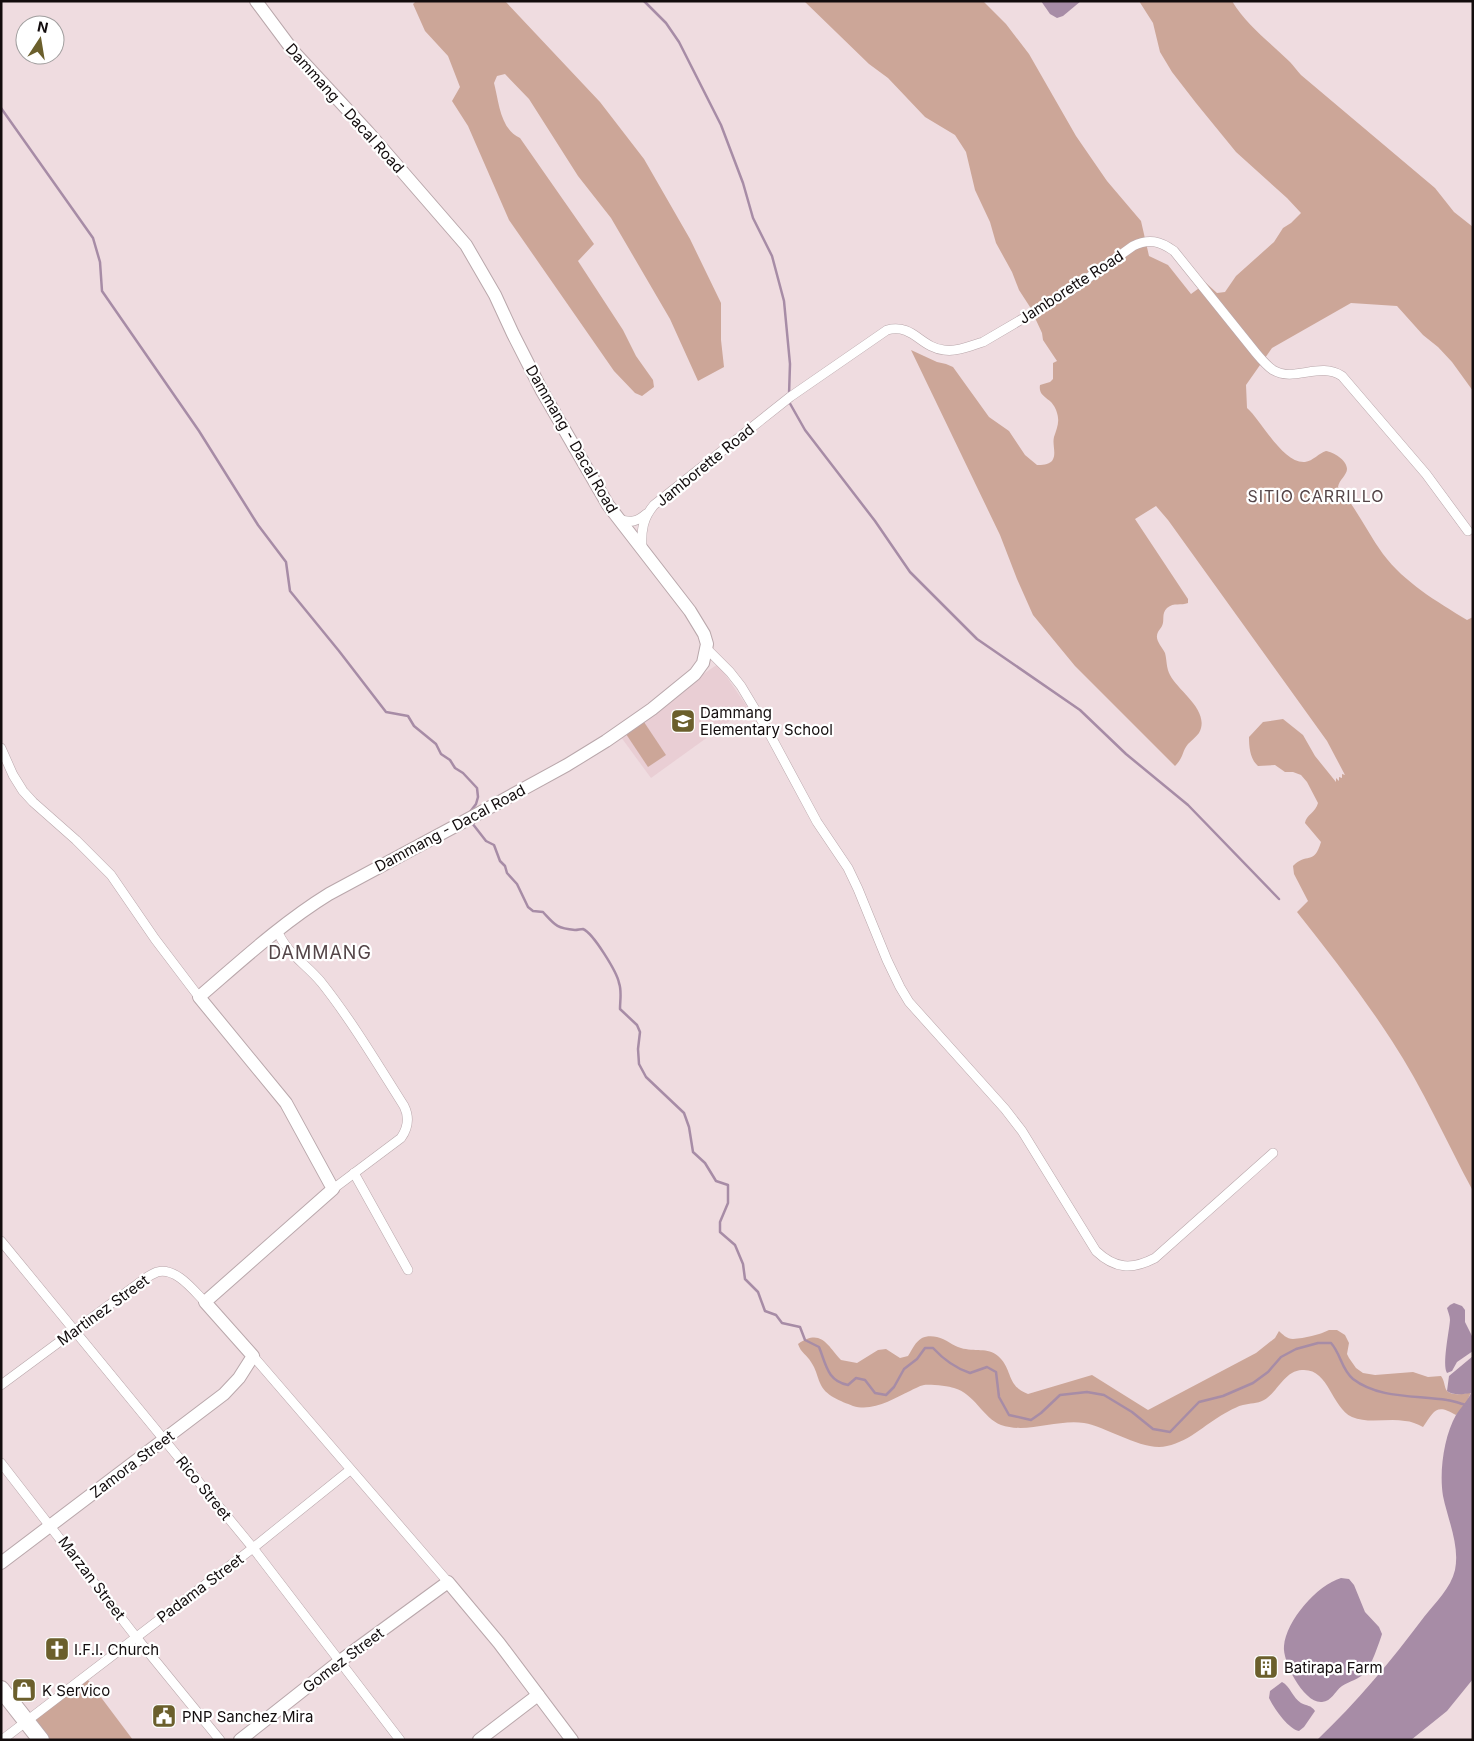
<svg xmlns="http://www.w3.org/2000/svg" width="1474" height="1741" font-family="Inter,sans-serif">
<style>
.built{fill:#e9ced4}
.green{fill:#cca698}
.water{fill:#a78ca6}
.lines{fill:none;stroke-linecap:round;stroke-linejoin:round}
.stream{stroke:#a78ca6;stroke-width:2.5}
.street-casing{stroke:#b9a7ab;stroke-width:10}
.secondary-casing{stroke:#b9a7ab;stroke-width:14}
.highway-casing{stroke:#b9a7ab;stroke-width:18}
.street{stroke:#fff;stroke-width:9}
.secondary{stroke:#fff;stroke-width:12}
.highway{stroke:#fff;stroke-width:16}
.labels{text-anchor:middle;dominant-baseline:central;stroke-width:4.5;stroke-linejoin:round;paint-order:stroke}
.street-label{font-size:15px;fill:#120c0d;stroke:#fff}
.poi-label{font-size:15px;fill:#120c0d;stroke:#fff;text-anchor:start}
.neighbourhood-label{font-size:16px;letter-spacing:1px;fill:#544548;stroke:#fff}
.quarter-label{font-size:18px;letter-spacing:1px;fill:#544548;stroke:#fff}
</style>
<rect width="100%" height="100%" fill="#efdce0"/>
<path class="built" d="M718 664 748 708 651 778 618 733Z"/>
<g class="green">
<path d="M416 1H505L600 102 644 159 690 239 721 303V340L724 367 698 381 670 319 611 218 578 176 529 99 505 74 497 76 494 83C499 102 500 129 520 138L594 244 578 261 623 330 636 356 653 380 654 387 642 396 635 393 614 371 509 220 468 126 452 101 460 87 448 56 425 31 413 4Z"/>
<path d="M804 1H983L1006 24 1029 54 1076 136 1107 181 1141 221 1149 256 1168 265 1191 294 1206 283 1217 293 1225 292 1236 276 1274 242 1283 228 1291 223 1301 213 1287 198 1236 152 1196 103 1172 72 1160 52 1153 23 1139 1H1232C1247 26 1270 42 1290 62 1294 66 1297 71 1301 75L1435 188 1454 212 1473 227V391L1452 362 1438 347 1423 335 1397 306 1351 303 1272 348 1246 385 1247 408C1261 420 1283 464 1305 462 1313 461 1319 453 1326 451 1333 452 1347 460 1347 469 1347 475 1339 480 1338 487 1356 507 1367 532 1383 554 1405 583 1436 601 1467 620L1473 617V1191C1446 1141 1423 1088 1392 1041 1363 996 1330 954 1297 912L1308 901 1294 874 1293 866C1306 852 1314 866 1321 842L1305 823C1306 815 1316 812 1318 803L1307 782 1301 775 1293 772H1285L1275 765 1258 766C1250 759 1249 747 1249 737L1263 722 1283 719 1303 735 1315 756 1336 782V778L1339 781V777L1342 778V774L1345 775 1327 741 1168 520 1156 506 1135 519 1188 599V603C1181 606 1174 602 1167 608 1161 614 1165 620 1162 626 1161 628 1159 630 1158 632 1154 640 1162 646 1165 653 1167 660 1166 668 1170 675 1179 692 1211 711 1199 733 1196 737 1192 740 1188 744 1182 751 1184 757 1175 766L1075 666 1033 615 1017 579 1000 535 911 350 937 362 946 364 953 367 989 417 1009 431 1025 455 1037 465C1042 465 1048 465 1052 461 1057 454 1052 445 1054 437 1056 431 1059 424 1058 418 1058 415 1056 409 1054 406 1050 398 1038 397 1040 385L1050 382 1053 379V363L1057 361 1043 340 1042 333 1030 307 1019 290 1012 272 996 243 990 222 975 190 966 152 955 135 925 117 888 78 869 64Z"/>
<path d="M644 722 666 755 648 767 626 734Z"/>
<path d="M1329 1330H1337L1345 1335 1349 1343 1347 1354 1349 1358 1356 1368 1363 1373 1375 1375 1413 1372 1428 1377 1441 1376C1445 1381 1444 1387 1447 1391 1452 1396 1465 1394 1471 1392L1466 1404 1456 1415C1436 1403 1434 1411 1423 1427 1417 1424 1411 1421 1405 1421 1388 1418 1368 1424 1352 1417 1331 1407 1329 1368 1302 1370 1284 1371 1278 1392 1264 1400 1257 1404 1250 1403 1243 1405 1238 1406 1233 1409 1229 1411 1207 1422 1191 1441 1167 1446 1143 1452 1108 1427 1084 1423 1057 1419 1027 1434 1001 1425 983 1418 974 1393 954 1388 949 1386 929 1384 924 1385 919 1386 914 1389 910 1391 893 1399 873 1412 853 1406 841 1401 825 1396 820 1383 817 1376 816 1369 811 1362 807 1355 801 1353 798 1344 821 1328 827 1345 841 1360L857 1363 878 1350 886 1349 900 1358 908 1356C912 1350 915 1342 922 1338 926 1336 932 1336 937 1337 946 1339 953 1346 961 1348 974 1352 988 1347 998 1356 1013 1369 1006 1386 1028 1394L1092 1375 1148 1410 1256 1353 1275 1338 1279 1331C1282 1334 1287 1339 1293 1339 1305 1338 1319 1335 1329 1330Z"/>
<path d="M85 1676 133 1740H41L26 1720Z"/>
</g>
<g class="water">
<path d="M1041 1H1081L1063 16 1057 18 1050 14Z"/>
<path d="M1454 1303 1462 1306 1465 1310V1322L1473 1338V1351L1457 1362 1452 1371 1447 1373C1442 1364 1449 1333 1450 1320 1450 1316 1448 1312 1447 1308L1450 1305Z"/>
<path d="M1473 1356V1679L1447 1711 1411 1740H1317C1357 1702 1391 1661 1424 1617 1435 1603 1451 1588 1455 1570 1460 1546 1448 1520 1443 1496 1439 1472 1444 1436 1456 1415 1461 1407 1467 1402 1471 1393 1464 1394 1453 1396 1447 1391L1449 1376Z"/>
<path d="M1341 1578 1349 1579 1354 1585 1365 1612 1379 1627 1382 1634C1380 1641 1370 1669 1365 1673 1359 1679 1350 1681 1342 1686 1334 1692 1332 1701 1322 1702 1304 1704 1282 1661 1284 1646 1286 1621 1317 1585 1341 1578Z"/>
<path d="M1282 1682C1290 1686 1293 1698 1301 1703 1307 1706 1311 1705 1315 1711L1304 1727 1299 1731C1289 1730 1273 1707 1269 1698L1270 1691Z"/>
</g>
<g class="lines">
<g class="stream">
<path d="M644 1 666 23 679 42 721 125 743 183 753 218 772 256 784 301 790 364 789 395"/>
<path d="M1 108 93 238 100 262 102 291 199 431 258 525 286 562 290 591 339 651 386 712 408 716 414 726 436 744 441 754 450 760 455 768 463 773 477 788 478 797 476 804 470 812"/>
<path d="M788 400 805 430 875 521 910 572 977 639 1080 710 1126 754 1188 805 1279 899"/>
<path d="M472 823 486 841 494 845 500 861 505 866 507 873 517 884 528 907 533 911 543 912C555 925 556 928 575 930 578 930 580 929 583 929 593 933 617 972 619 983 622 991 620 1000 620 1009L637 1025 640 1032 638 1049 639 1064 646 1077 684 1113 689 1127 693 1152 705 1163 716 1181 728 1185V1203L720 1222V1232L735 1245 743 1264 745 1279 758 1292 765 1311 776 1315 782 1323 800 1327 805 1340 819 1347C826 1364 827 1381 848 1385L856 1378 865 1380 875 1393 886 1395 894 1387 904 1369 917 1359 925 1348H933C944 1360 955 1368 970 1373L987 1367 996 1372 999 1397 1009 1415 1031 1420 1041 1413 1060 1395 1087 1392 1104 1395 1132 1412 1153 1429 1170 1432 1199 1402 1223 1396 1253 1383 1268 1372 1281 1357 1296 1349 1318 1343H1331C1341 1354 1341 1369 1353 1379 1379 1399 1416 1395 1447 1400 1455 1401 1464 1405 1473 1407"/>
</g>
<defs>
<g id="street">
<path d="M619 519C630 523 637 522 646 514"/>
<path d="M642 548C641 530 643 518 654 505L790 397 887 330C913 323 921 348 944 350 957 352 970 346 983 342L1070 291 1133 246C1149 238 1160 241 1174 251L1256 353C1261 359 1267 366 1273 370 1295 383 1319 361 1342 376L1426 474 1468 531"/>
<path d="M707 649 730 672 741 686 768 731 817 822 848 868 858 889 887 960 900 987 909 1002 1005 1109 1022 1131 1096 1251C1115 1269 1132 1270 1155 1258L1273 1153"/>
<path d="M1 748 13 775 23 791 33 802 76 840 111 875 155 939 199 997"/>
<path d="M277 930C286 953 306 964 321 982 352 1021 378 1065 404 1106 410 1118 408 1128 401 1138L333 1189"/>
<path d="M354 1173 408 1270"/>
<path d="M1 1241 253 1548 400 1740"/>
<path d="M253 1356 448 1582"/>
<path d="M1 1385 143 1280C147 1277 152 1274 157 1272 176 1267 193 1290 205 1302"/>
<path d="M1 1463 136 1637 220 1740"/>
<path d="M2 1740 253 1548 350 1470"/>
</g>
<g id="secondary">
<path d="M1 1563 224 1394 239 1378 253 1356 205 1302 333 1189 286 1103 199 997C241 961 282 923 329 894L474 816 567 765 606 741 652 709 695 674 703 663 707 644 704 634 690 611 608 505 542 391 513 334 495 295 466 245 368 132 294 52 256 1"/>
<path d="M240 1740 340 1661 448 1582 499 1643 572 1740"/>
<path d="M479 1740 538 1695"/>
</g>
<path id="highway" d="M1 1689 41 1740"/>
</defs>
<use href="#street" class="street-casing"/>
<use href="#secondary" class="secondary-casing"/>
<use href="#highway" class="highway-casing"/>
<use href="#street" class="street"/>
<use href="#secondary" class="secondary"/>
<use href="#highway" class="highway"/>
</g>
<defs>
<symbol id="school-square" viewBox="-11 -11 22 22"><rect x="-9" y="-9" width="18" height="18" rx="4" fill="#6b5f2c" stroke="#fff"/><path d="M0-5L7-2L0 1L-7-2ZM-4 1L0 2.5L4 1V4Q0 6-4 4Z" fill="#fff"/></symbol>
<symbol id="church-square" viewBox="-11 -11 22 22"><rect x="-9" y="-9" width="18" height="18" rx="4" fill="#6b5f2c" stroke="#fff"/><path d="M-1.2-6h2.4v3.5h3.3v2.4h-3.3V6h-2.4V-.1h-3.3v-2.4h3.3Z" fill="#fff"/></symbol>
<symbol id="building-square" viewBox="-11 -11 22 22"><rect x="-9" y="-9" width="18" height="18" rx="4" fill="#6b5f2c" stroke="#fff"/><path d="M-4-6H4V6H1V3H-1V6H-4ZM-2.5-4.3h1.7v1.8h-1.7ZM.8-4.3h1.7v1.8H.8ZM-2.5-1h1.7V.8h-1.7ZM.8-1h1.7V.8H.8Z" fill="#fff"/></symbol>
<symbol id="shop-square" viewBox="-11 -11 22 22"><rect x="-9" y="-9" width="18" height="18" rx="4" fill="#6b5f2c" stroke="#fff"/><path d="M-5-2.5h2.3a2.7 3.5 0 0 1 5.4 0H5L5.5 6h-11ZM-1.5-2.5h3a1.5 2.3 0 0 0-3 0Z" fill="#fff"/></symbol>
<symbol id="civic-square" viewBox="-11 -11 22 22"><rect x="-9" y="-9" width="18" height="18" rx="4" fill="#6b5f2c" stroke="#fff"/><path d="M-.6-6.5H3V-4.5H.6V-3L4-1V1h2V6H-6V1h2V-1L-.6-3ZM-1.2 2.5V6h2.4V2.5Z" fill="#fff"/></symbol>
</defs>
<g fill-rule="evenodd">
<use href="#school-square" x="669" y="707" width="28" height="28"/>
<use href="#church-square" x="43" y="1635" width="28" height="28"/>
<use href="#building-square" x="1252" y="1653" width="28" height="28"/>
<use href="#shop-square" x="10" y="1676" width="28" height="28"/>
<use href="#civic-square" x="150" y="1702" width="28" height="28"/>
</g>
<g class="labels">
<g class="street-label">
<text transform="translate(345 108) rotate(48)">Dammang - Dacal Road</text>
<text transform="translate(1071 287) rotate(-33)">Jamborette Road</text>
<text transform="translate(572 439) rotate(60)">Dammang - Dacal Road</text>
<text transform="translate(705 465) rotate(-39)">Jamborette Road</text>
<text transform="translate(450 828) rotate(-28)">Dammang - Dacal Road</text>
<text transform="translate(103 1310) rotate(-36)">Martinez Street</text>
<text transform="translate(132 1464) rotate(-37)">Zamora Street</text>
<text transform="translate(204 1488) rotate(51)">Rico Street</text>
<text transform="translate(92 1578) rotate(53)">Marzan Street</text>
<text transform="translate(200 1588) rotate(-37)">Padama Street</text>
<text transform="translate(343 1660) rotate(-37)">Gomez Street</text>
</g>
<g class="poi-label">
<text x="700" y="712">Dammang<tspan x="700" dy="17">Elementary School</tspan></text>
<text x="74" y="1649">I.F.I. Church</text>
<text x="1284" y="1667">Batirapa Farm</text>
<text x="42" y="1690">K Servico</text>
<text x="182" y="1716">PNP Sanchez Mira</text>
</g>
<g class="neighbourhood-label">
<text x="1316" y="496">SITIO CARRILLO</text>
</g>
<g class="quarter-label">
<text x="320" y="952">DAMMANG</text>
</g>
</g>
<rect width="1474" height="1741" fill="none" stroke="#120c0d" stroke-width="5"/>
<g transform="translate(40 40) rotate(12)"><circle r="24" fill="#ffffff" stroke="#a09e9e"/>
<path d="M0-4L9 19L0 12L-9 19Z" fill="#6b5f2c"/>
<text y="-8" font-size="14" font-weight="bold" text-anchor="middle" fill="#120c0d">N</text>
</g>
</svg>
